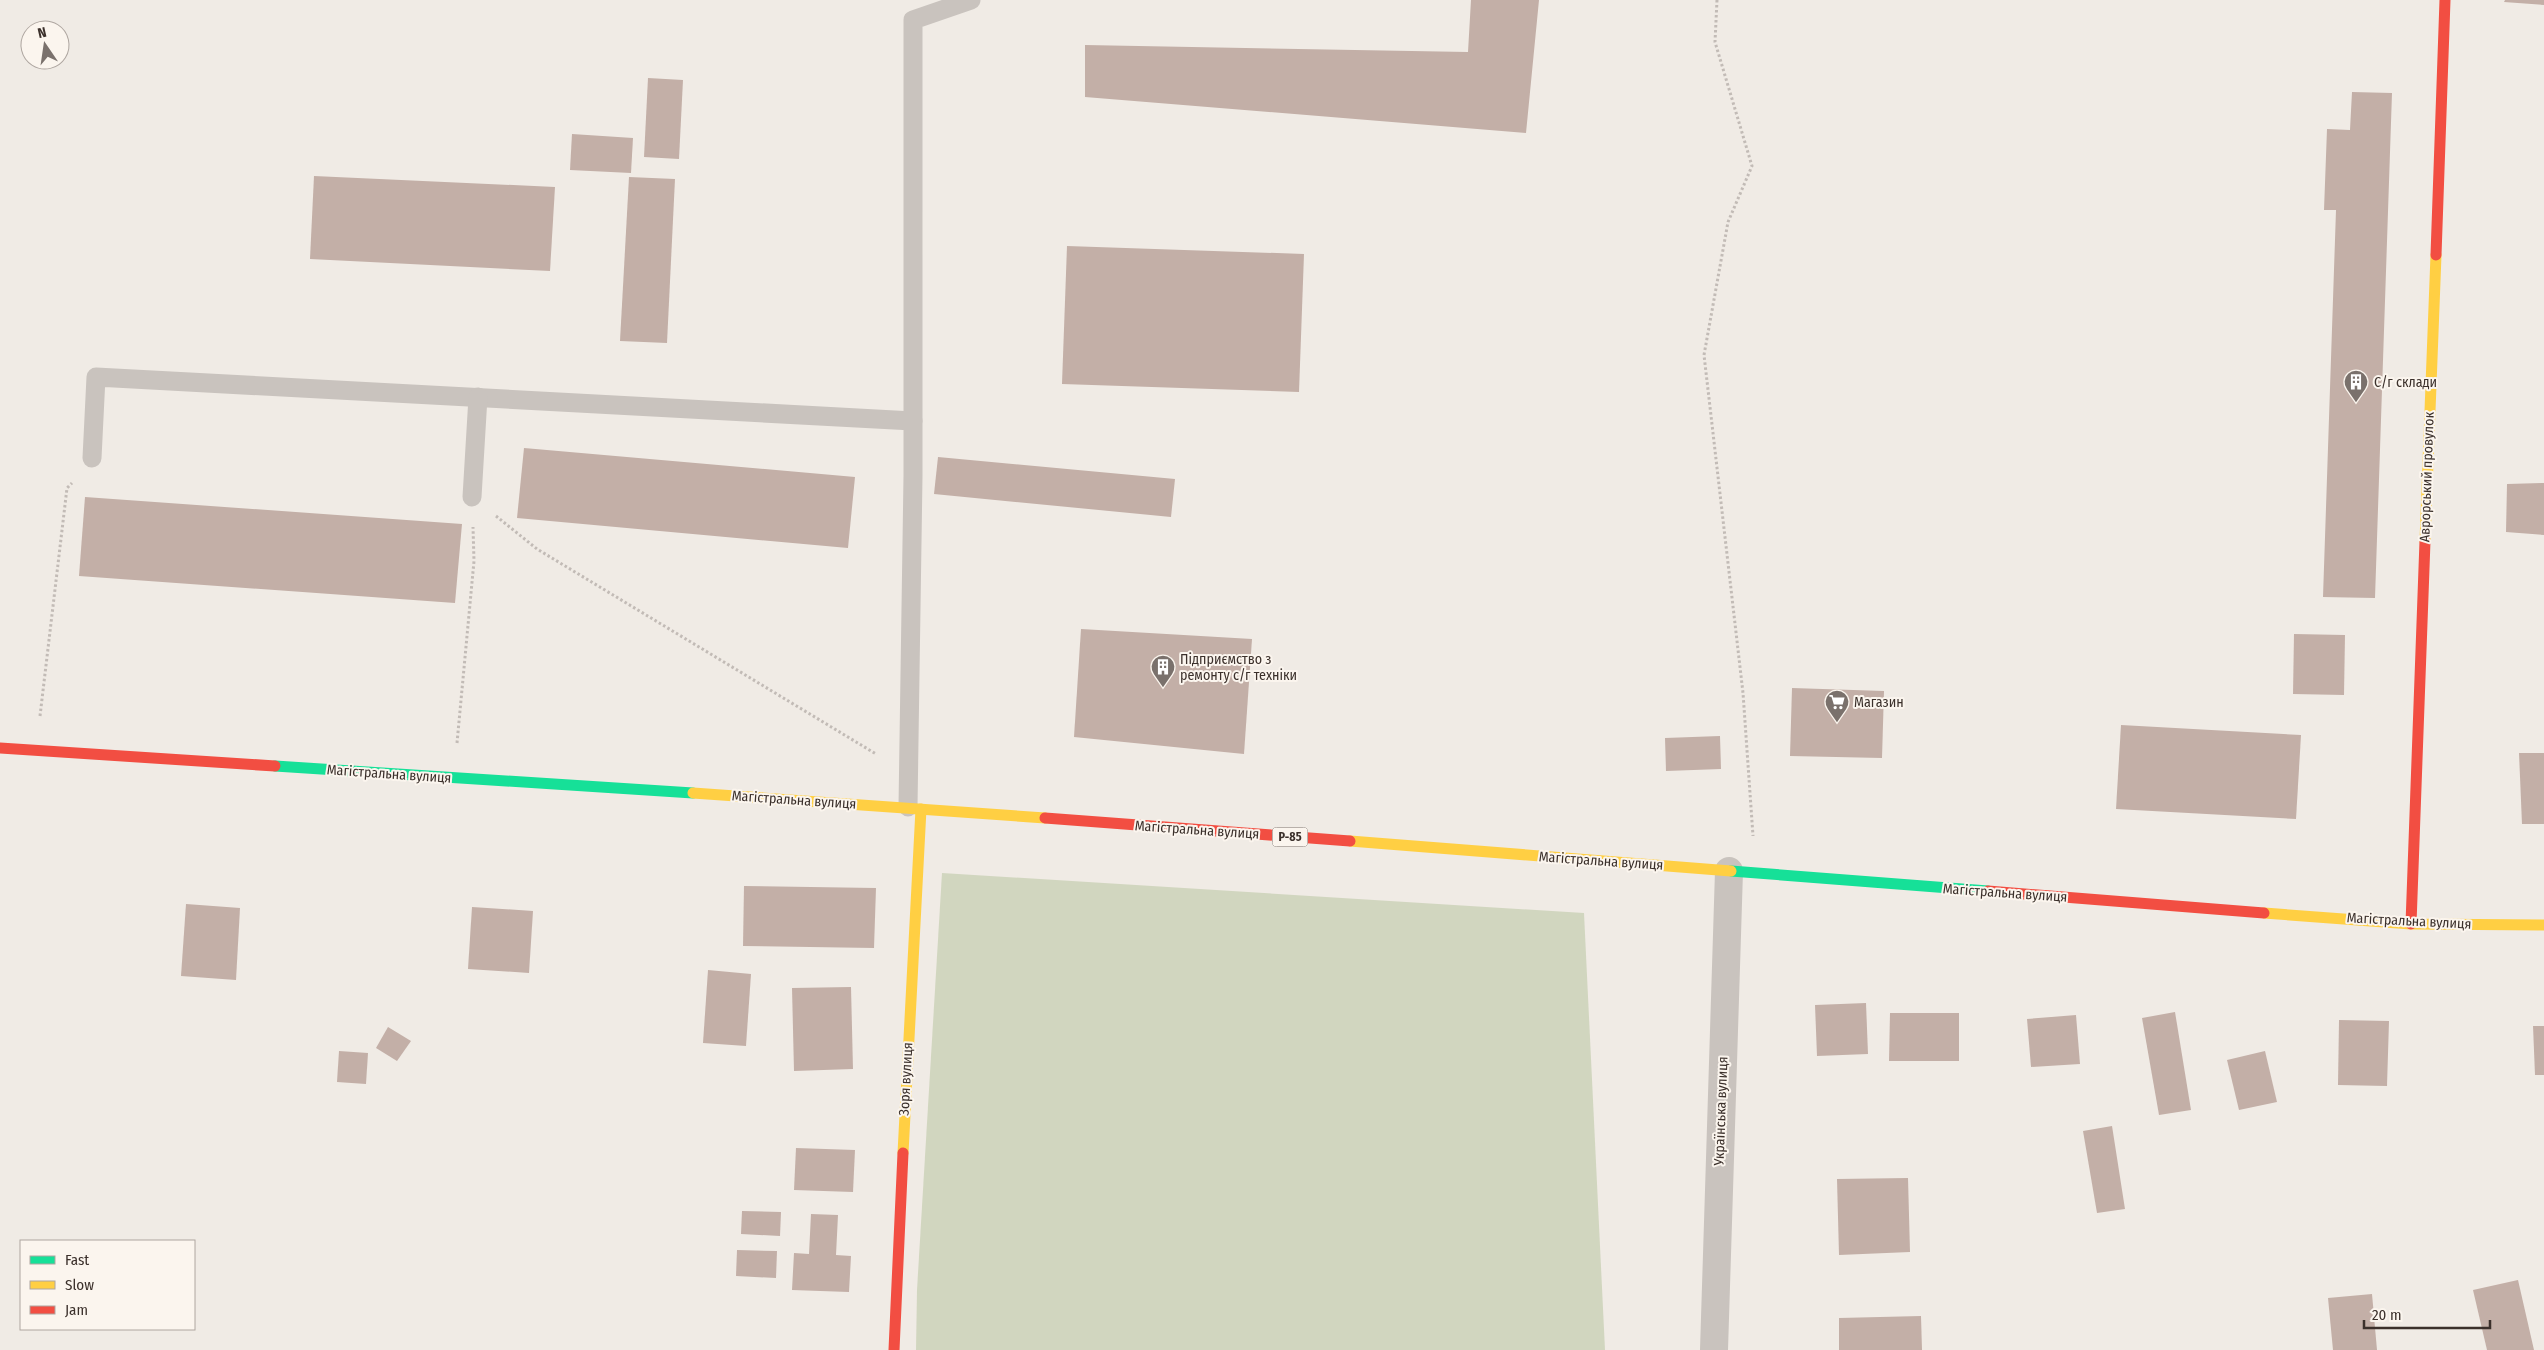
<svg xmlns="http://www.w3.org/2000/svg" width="2544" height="1350" font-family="'Fira Sans Condensed',sans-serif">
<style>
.green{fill:#d1d6bf}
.building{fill:#c3afa7}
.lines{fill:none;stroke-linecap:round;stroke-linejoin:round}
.path{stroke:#c2bbb6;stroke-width:3;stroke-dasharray:2.5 2.5;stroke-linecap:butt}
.lane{stroke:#c9c3be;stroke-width:19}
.street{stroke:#c9c3be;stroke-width:28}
.fast{stroke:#16e098;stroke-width:11}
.slow{stroke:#ffcf43;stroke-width:11}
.jam{stroke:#f24e42;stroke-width:11}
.labels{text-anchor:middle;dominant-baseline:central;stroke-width:4;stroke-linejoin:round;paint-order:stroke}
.shield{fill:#fbf5ee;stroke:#756b66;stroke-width:1}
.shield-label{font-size:12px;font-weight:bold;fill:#3b302b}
.poi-label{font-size:14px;fill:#3b302b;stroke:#fbf5ee;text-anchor:start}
.street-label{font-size:14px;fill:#3b302b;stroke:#fbf5ee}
</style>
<rect width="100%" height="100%" fill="#f0ebe5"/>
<path class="green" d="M942 873 1584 913 1605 1350H916L917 1290Z"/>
<g class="building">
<path d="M1471 0H1539L1526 133 1085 97V45L1468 52Z"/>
<path d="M2505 0H2544V5L2504 2Z"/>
<path d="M648 78 683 80 679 159 644 157Z"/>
<path d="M2352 92 2392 93 2375 598 2323 597 2336 210H2324L2327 129 2350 130Z"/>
<path d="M572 134 633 138 631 173 570 170Z"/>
<path d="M314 176 555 187 550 271 310 259Z"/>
<path d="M629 177 675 179 667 343 620 341Z"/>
<path d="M1067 246 1304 254 1299 392 1062 384Z"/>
<path d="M524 448 855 477 848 548 517 518Z"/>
<path d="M938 457 1175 479 1171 517 934 494Z"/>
<path d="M2544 483V535L2506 532 2507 484Z"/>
<path d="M85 497 462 524 455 603 79 576Z"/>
<path d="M1081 629 1252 639 1244 754 1074 737Z"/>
<path d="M2294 634 2345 635 2344 695 2293 694Z"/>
<path d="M1792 688 1884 691 1882 758 1790 756Z"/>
<path d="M2121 725 2301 735 2296 819 2116 809Z"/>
<path d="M1720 736 1721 769 1666 771 1665 738Z"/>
<path d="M2519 753H2544V824H2522Z"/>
<path d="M744 886 876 888 874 948 743 946Z"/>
<path d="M186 904 240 908 236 980 181 976Z"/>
<path d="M472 907 533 911 529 973 468 969Z"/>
<path d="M708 970 751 974 746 1046 703 1043Z"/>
<path d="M851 987 853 1069 794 1071 792 988Z"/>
<path d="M1866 1003 1868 1054 1817 1056 1815 1005Z"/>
<path d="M2175 1012 2191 1110 2159 1115 2142 1018Z"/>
<path d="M1890 1013H1959V1061H1889Z"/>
<path d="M2076 1015 2080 1064 2031 1067 2027 1019Z"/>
<path d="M2339 1020 2389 1021 2387 1086 2338 1085Z"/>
<path d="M2533 1026H2544V1075H2535Z"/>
<path d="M388 1027 411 1041 397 1061 376 1048Z"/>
<path d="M339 1051 368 1053 366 1084 337 1082Z"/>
<path d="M2265 1051 2277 1102 2239 1110 2227 1060Z"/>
<path d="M2112 1126 2125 1209 2097 1213 2083 1131Z"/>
<path d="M796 1148 855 1150 853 1192 794 1190Z"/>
<path d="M1908 1178 1910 1252 1839 1255 1837 1179Z"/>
<path d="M742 1211 781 1212 780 1236 741 1234Z"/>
<path d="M811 1214 838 1215 836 1255 851 1256 849 1292 792 1290 794 1253 809 1254Z"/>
<path d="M737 1250 777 1251 776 1278 736 1276Z"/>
<path d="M2518 1280 2534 1350H2487L2473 1290Z"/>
<path d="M2372 1294 2377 1350H2333L2328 1298Z"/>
<path d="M1921 1316 1922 1350H1839V1318Z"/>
</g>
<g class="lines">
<g class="path">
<path d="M1717 0 1715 42 1752 166 1728 222 1704 355 1743 693 1753 836"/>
<path d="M496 516 537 549 876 754"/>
<path d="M40 716 67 488 72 483"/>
<path d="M457 743 474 561 473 527"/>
</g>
<g class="lane">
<path d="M92 458 96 377 913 421"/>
<path d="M472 497 478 397"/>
<path d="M908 807 913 476V20L971 0"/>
</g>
<path class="street" d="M1714 1350 1729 871"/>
<g class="fast">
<path d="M275 766 693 793"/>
<path d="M1731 871 1988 891"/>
</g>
<g class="slow">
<path d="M2425 541 2436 255"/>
<path d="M693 793 1045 818"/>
<path d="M1350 841 1731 871"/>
<path d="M2264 913 2411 924 2544 925"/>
<path d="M903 1153 921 809"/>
</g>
<g class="jam">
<path d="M2436 255 2445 0"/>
<path d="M0 748 275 766"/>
<path d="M1045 818 1350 841"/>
<path d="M1988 891 2264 913"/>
<path d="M2411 924 2425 541"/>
<path d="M894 1350 903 1153"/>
</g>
</g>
<defs>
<symbol id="building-pin" viewBox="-11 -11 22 30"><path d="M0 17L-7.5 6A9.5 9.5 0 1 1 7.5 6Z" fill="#7a716c" stroke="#fbf5ee"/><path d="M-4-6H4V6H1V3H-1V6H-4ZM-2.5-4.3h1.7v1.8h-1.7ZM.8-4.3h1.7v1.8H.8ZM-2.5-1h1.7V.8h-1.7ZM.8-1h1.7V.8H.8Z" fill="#fff"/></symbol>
<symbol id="supermarket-pin" viewBox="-11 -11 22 30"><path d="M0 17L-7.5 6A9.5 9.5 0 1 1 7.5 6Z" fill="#7a716c" stroke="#fbf5ee"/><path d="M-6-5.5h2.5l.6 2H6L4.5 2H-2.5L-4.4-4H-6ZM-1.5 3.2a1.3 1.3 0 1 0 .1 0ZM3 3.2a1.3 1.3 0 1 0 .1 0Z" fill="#fff"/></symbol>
</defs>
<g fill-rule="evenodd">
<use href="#building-pin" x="2342" y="368" width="28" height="38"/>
<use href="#building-pin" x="1149" y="653" width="28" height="38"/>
<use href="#supermarket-pin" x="1823" y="688" width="28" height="38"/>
</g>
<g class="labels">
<rect class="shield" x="1272.5" y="827.5" width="35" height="19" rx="4"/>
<g class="shield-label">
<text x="1290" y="837">Р-85</text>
</g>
<g class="poi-label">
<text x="2374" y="382">С/г склади</text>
<text x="1180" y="659">Підприємство з<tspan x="1180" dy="16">ремонту с/г техніки</tspan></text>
<text x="1854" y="702">Магазин</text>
</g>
<g class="street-label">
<text transform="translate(2427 477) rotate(-88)">Аврорський провулок</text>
<text transform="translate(389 774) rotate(4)">Магістральна вулиця</text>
<text transform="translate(794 800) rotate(4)">Магістральна вулиця</text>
<text transform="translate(1197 830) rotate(4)">Магістральна вулиця</text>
<text transform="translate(1601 861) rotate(4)">Магістральна вулиця</text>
<text transform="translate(2005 893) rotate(4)">Магістральна вулиця</text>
<text transform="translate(2409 921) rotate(3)">Магістральна вулиця</text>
<text transform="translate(906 1079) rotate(-87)">Зоря вулиця</text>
<text transform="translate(1721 1111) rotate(-88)">Українська вулиця</text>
</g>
</g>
<rect x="20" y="1240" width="175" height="90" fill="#fbf5ee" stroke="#aea6a0"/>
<rect x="30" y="1256" width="25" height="8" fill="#16e098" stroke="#aea6a0"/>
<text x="65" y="1265" font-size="15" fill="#3b302b">Fast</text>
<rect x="30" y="1281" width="25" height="8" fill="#ffcf43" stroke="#aea6a0"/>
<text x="65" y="1290" font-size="15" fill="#3b302b">Slow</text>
<rect x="30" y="1306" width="25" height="8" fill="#f24e42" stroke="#aea6a0"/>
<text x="65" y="1315" font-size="15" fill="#3b302b">Jam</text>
<g transform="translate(45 45) rotate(347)"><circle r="24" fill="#fbf5ee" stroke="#aea6a0"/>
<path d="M0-4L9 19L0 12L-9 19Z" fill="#7a716c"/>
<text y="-8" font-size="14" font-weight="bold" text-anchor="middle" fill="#3b302b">N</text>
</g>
<path d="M2364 1320v8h126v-8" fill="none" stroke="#3b302b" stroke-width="2.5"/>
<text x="2372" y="1320" font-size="15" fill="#3b302b" stroke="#fbf5ee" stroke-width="4" paint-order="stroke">20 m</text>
</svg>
